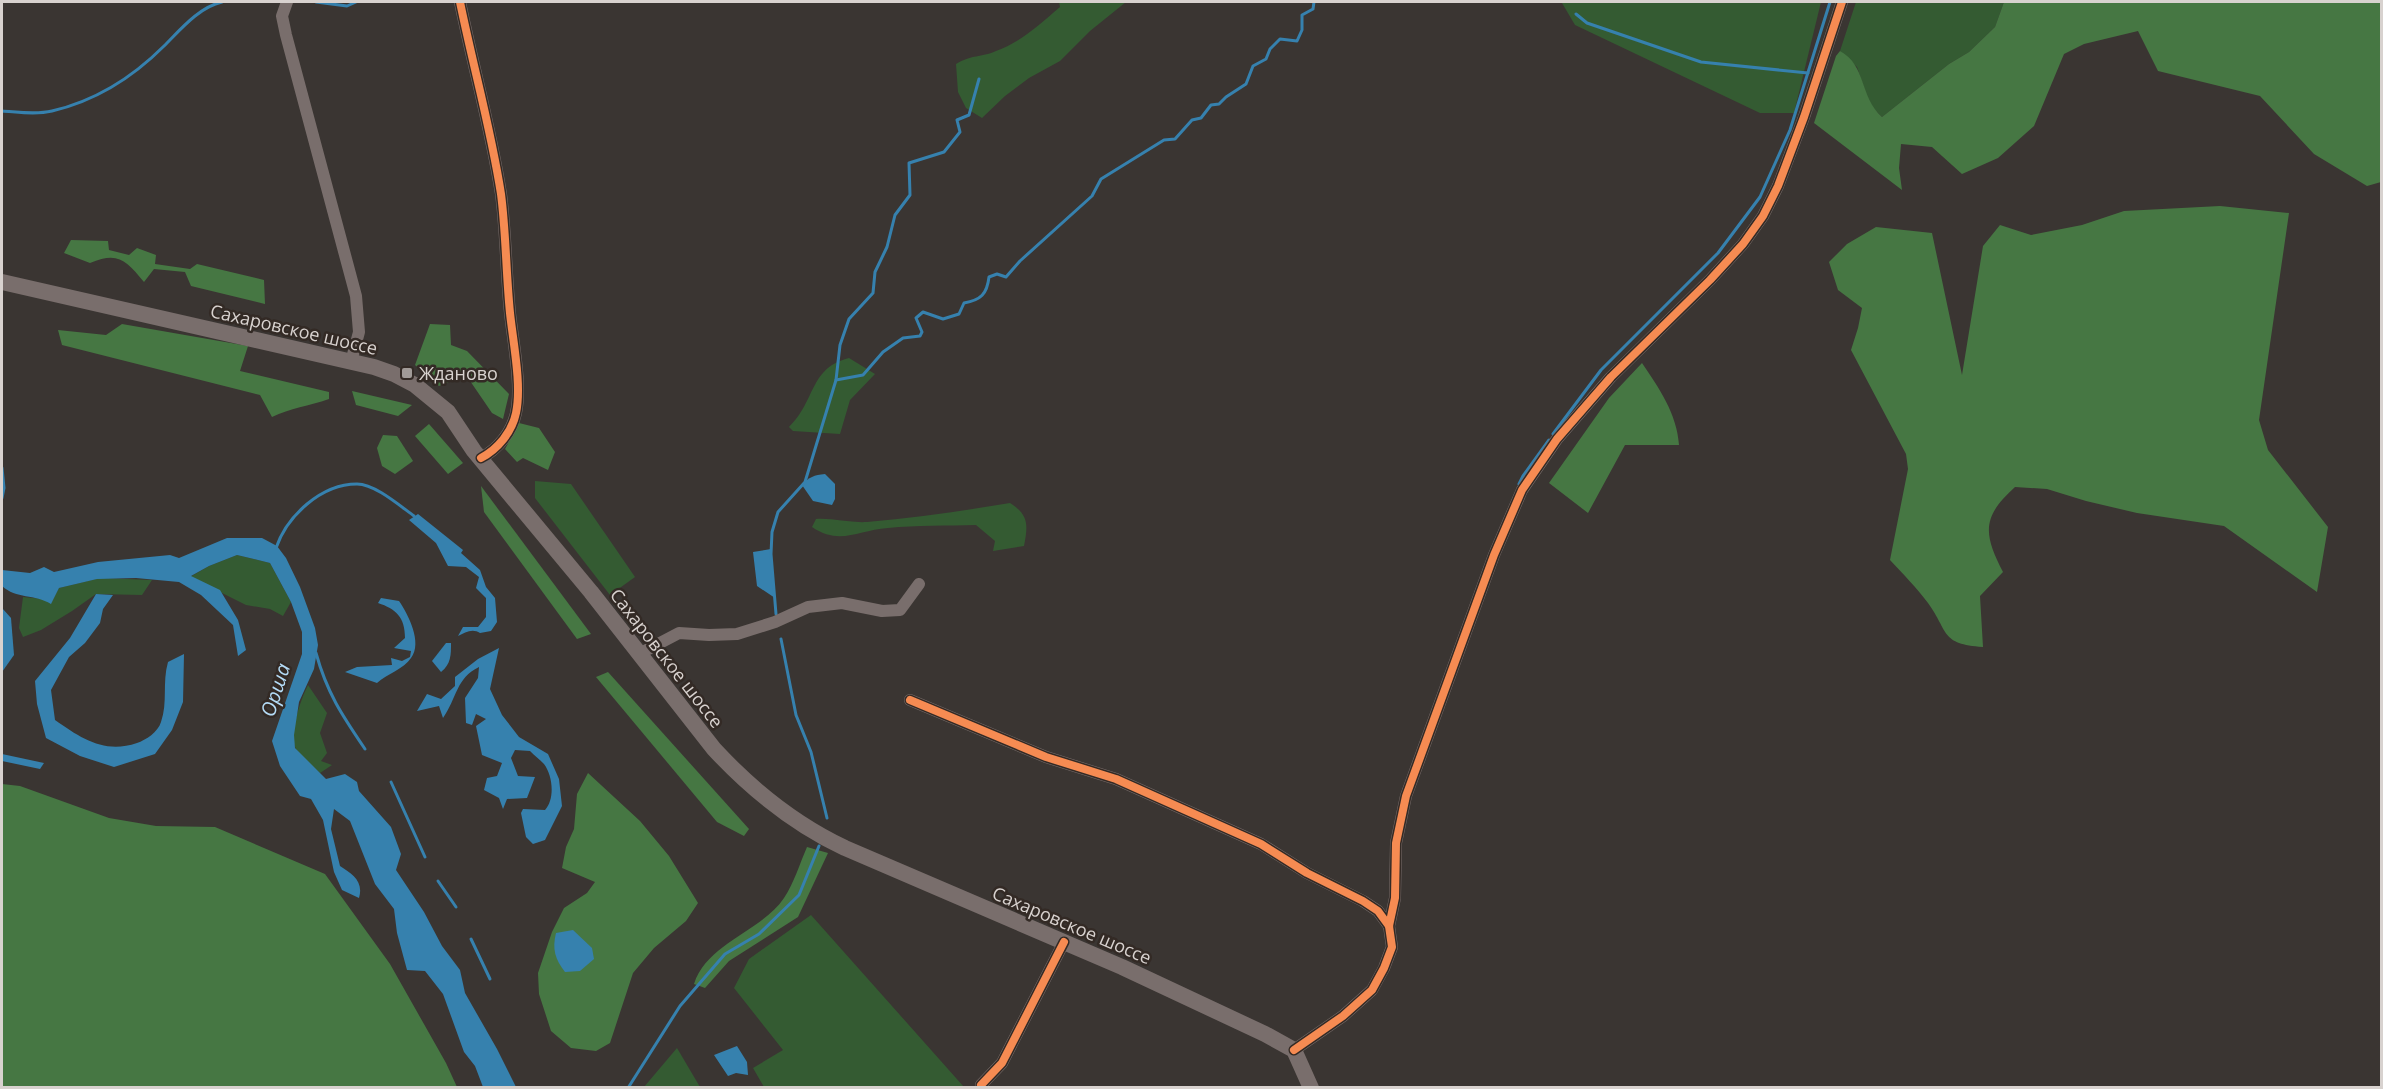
<svg xmlns="http://www.w3.org/2000/svg" width="2383" height="1089" font-family="'Open Sans',sans-serif">
<style>
.green{fill:#345b32}
.forest{fill:#467743}
.water{fill:#3681ae}
.lines{fill:none;stroke-linecap:round;stroke-linejoin:round}
.stream{stroke:#3681ae;stroke-width:3}
.minor{stroke:#796e6c;stroke-width:12}
.major{stroke:#796e6c;stroke-width:16}
.cycleway-casing{stroke:#332a25;stroke-width:11}
.cycleway{stroke:#f68b52;stroke-width:8}
.poi-dot{fill:#a19b98;stroke:#332a25;stroke-width:2}
.labels{text-anchor:middle;dominant-baseline:central;stroke-width:5;stroke-linejoin:round;paint-order:stroke}
.street-label{font-size:18px;fill:#d8d2cf;stroke:#332a25}
.poi-label{font-size:18px;fill:#d8d2cf;stroke:#332a25;text-anchor:start}
.water-label{font-size:20px;font-style:italic;fill:#b4dbf6;stroke:#332a25}
</style>
<rect width="100%" height="100%" fill="#3a3532"/>
<g class="green">
<path d="M1059 2H1126L1090 31 1060 61 1029 78 1005 96 982 118 966 108 958 92 956 64C973 54 980 58 996 51 1021 42 1040 24 1060 7Z"/>
<path d="M1583 2H1821L1794 113H1760L1575 25 1562 3Z"/>
<path d="M1856 2H2004L1995 27 1969 52 1949 64 1882 117 1870 105 1857 67 1840 51Z"/>
<path d="M849 358 875 374 850 400 840 434 793 431 789 427C816 401 809 368 849 358Z"/>
<path d="M535 481 571 484 635 577 610 595 535 498Z"/>
<path d="M1010 503C1029 515 1028 525 1024 546L993 551 995 541 976 525C947 526 917 525 888 528 858 530 840 546 812 527L816 519C833 518 850 523 867 522 915 518 962 511 1010 503Z"/>
<path d="M237 555 270 563 291 602 283 616 270 609 246 605 190 577 209 566Z"/>
<path d="M100 578 152 580 142 595 96 594 72 611 41 630 23 637 19 628 23 597 44 599 51 603 59 588Z"/>
<path d="M308 685 327 713 320 733 327 753 321 761 332 765 320 773C313 766 302 758 296 749 288 735 301 699 308 685Z"/>
<path d="M811 915 964 1087H764L753 1068 783 1050 734 988 749 959Z"/>
<path d="M677 1048 700 1087H644Z"/>
</g>
<g class="forest">
<path d="M2004 2H2381V182L2367 186 2314 154 2260 96 2158 71 2138 31 2084 44 2064 54 2034 126 1998 158 1962 174 1932 147 1901 144 1899 168 1902 190 1814 123 1836 56 1840 51C1867 66 1859 96 1882 117L1949 64 1969 52 1995 27Z"/>
<path d="M2220 206 2289 213 2259 420 2268 450 2328 527 2317 592 2224 526 2137 513 2086 501 2047 489 2015 487C1982 517 1983 533 2003 572L1980 596 1983 647C1940 644 1949 632 1928 603 1917 588 1903 574 1890 560L1908 469 1906 454 1851 350 1858 328 1862 308 1838 290 1829 262 1847 244 1876 227 1932 233 1962 375 1983 246 2000 225 2031 235 2082 225 2124 211Z"/>
<path d="M71 240 108 241 109 250 129 255 137 248 156 255 155 264 190 269 197 264 264 280 265 304 191 286 185 272 154 269 144 282C126 260 118 251 90 263L64 253Z"/>
<path d="M122 324 248 346 240 371 329 392V399C309 406 290 408 272 417L260 395 62 345 58 330 106 335Z"/>
<path d="M430 324 450 325 451 345 467 351 509 394 503 419 492 413 466 375 439 386 415 365Z"/>
<path d="M1642 363C1659 388 1677 414 1679 445H1625L1588 513 1549 483 1609 398Z"/>
<path d="M352 391 412 405 398 416 356 405Z"/>
<path d="M519 423 539 428 555 452 548 470 523 458 517 462 505 449Z"/>
<path d="M429 424 463 463 448 474 415 436Z"/>
<path d="M383 435 397 436 413 461 395 474 382 466 377 448Z"/>
<path d="M481 486 591 634 577 639 484 512Z"/>
<path d="M608 672 749 829 744 836 717 822 596 677Z"/>
<path d="M588 773 640 821 669 856 698 903 686 921 654 948 633 973 610 1043 596 1051 571 1048 551 1031 539 994 538 973 552 932 564 908 587 893 595 882 562 868 566 847 574 829 577 794Z"/>
<path d="M2 784 20 786 109 818 156 826 215 827 325 874 390 964 446 1063 457 1087H2Z"/>
<path d="M807 847 828 853 798 917 729 961 705 988 694 984C707 943 761 932 784 898 794 883 800 863 807 847Z"/>
</g>
<g class="water">
<path d="M825 474 835 484V499L832 505 813 501 802 485C809 477 814 475 825 474Z"/>
<path d="M418 514 463 550 461 553 480 570 486 587 495 598 497 622 491 631 480 633C473 628 465 632 458 636L463 627H478L486 617V598L476 588 479 577 466 567 448 566 436 543 409 520Z"/>
<path d="M227 538H262L277 546 286 558 300 587 315 628 318 645 314 669 299 702 294 735 295 748 326 779 345 774 357 782 359 791 391 827 401 854 396 870 424 912 442 946 460 970 465 993 497 1049 516 1087H483L475 1066 464 1052 443 994 425 971 407 970 397 933 394 909 375 884 350 821 334 809 331 829 340 866C352 874 364 881 359 898L342 890 334 872 323 820 311 799 300 796 280 766 272 741 302 654V632L291 602 270 563 237 555 209 566 191 576 220 590 238 620 246 650 238 656 233 625 201 595 179 582 136 578 97 579 59 588 51 604C35 594 16 599 2 586V570L30 573 44 567 54 572 98 562 170 555 179 558Z"/>
<path d="M771 549V554L775 598 757 586 753 552Z"/>
<path d="M96 594 113 595 103 609 100 623 85 643 69 657 51 690 55 720C82 739 105 754 137 743 146 740 158 732 161 722 168 702 162 683 168 662L184 654 183 702 172 730 155 754 114 767 80 756 46 738 37 704 35 681 70 638Z"/>
<path d="M381 598 399 601C408 614 423 643 411 658 404 669 387 674 377 683L345 672 357 667 392 665 391 658 402 661 410 657 411 651 394 648 405 638C405 617 396 609 378 603Z"/>
<path d="M2 608 11 618 14 655 2 672Z"/>
<path d="M446 643H451C451 655 451 664 441 672L432 661Z"/>
<path d="M499 648 490 689 502 715 519 737 548 754 559 779 562 806 545 840 533 844 526 837 521 813 523 809 545 810C555 799 553 776 544 764 540 760 534 755 530 751L515 750 511 758 518 776 535 777 527 798 507 799 503 809 499 798 484 790 487 778 497 776 502 763 482 755 476 726 486 719 476 714 472 725 466 723 465 698 478 678 479 667C456 678 457 698 443 718L439 706 417 711 427 694 441 699 455 686V677L478 659Z"/>
<path d="M2 754 44 763 40 769 2 761Z"/>
<path d="M573 930 592 948 594 959 580 971 565 972C555 959 552 949 556 933Z"/>
<path d="M737 1046 747 1062 748 1075 736 1073 728 1076 714 1055Z"/>
</g>
<g class="lines">
<g class="stream">
<path d="M316 2 347 6 356 2"/>
<path d="M1576 14 1587 23 1701 62 1808 73"/>
<path d="M2 111C18 112 36 115 52 111 95 101 133 77 164 46 180 30 199 7 222 2"/>
<path d="M836 380 840 345 849 319 873 293 875 272 887 247 895 215 910 195 909 163 944 152 960 132 957 120 969 115 979 79"/>
<path d="M1553 434 1601 370 1718 253 1760 197 1790 130 1830 2"/>
<path d="M2 468 4 488 2 498"/>
<path d="M1519 484 1523 476 1549 440"/>
<path d="M276 548C287 516 321 484 357 484 375 484 400 506 414 516"/>
<path d="M776 614 771 554 772 532 778 512 805 482 836 380 863 375 883 352 903 338 920 336 922 332 916 318 923 312 943 319 959 314 964 303C981 300 987 294 989 277L997 274 1006 277 1020 261 1092 196 1101 179 1164 140 1175 139 1192 120 1201 118 1211 105 1219 104 1226 97 1246 84 1253 66 1266 59 1270 49 1280 39 1297 41 1302 30V15L1313 9 1314 2"/>
<path d="M781 639 796 715 811 752 827 818"/>
<path d="M316 653C327 693 342 715 365 749"/>
<path d="M391 782 425 857"/>
<path d="M438 881 456 907"/>
<path d="M471 939 490 979"/>
<path d="M628 1088 680 1006 725 954 759 934 799 895 819 846"/>
</g>
<g class="minor">
<path d="M287 2 282 16 286 35 356 296 359 332 351 362"/>
<path d="M460 2C473 66 491 129 501 194 506 233 506 273 510 313 513 342 522 385 516 413 512 432 498 449 481 458"/>
<path d="M639 654 679 633 709 635 737 634 775 622 808 607 842 603 882 611 900 610 919 584"/>
<path d="M910 700 1046 757 1116 779 1261 844 1307 873 1363 901 1378 911 1389 926"/>
<path d="M1294 1050 1343 1016 1372 990 1384 968 1392 947 1389 926 1395 898 1396 843 1406 796 1494 555 1522 490 1557 439 1611 377 1710 280 1743 244 1763 216 1778 186 1804 117 1842 2"/>
<path d="M981 1085 1002 1063 1064 942"/>
</g>
<path class="major" d="M2 282 374 367 394 374 415 385 448 412 474 451 591 592 714 749C752 790 794 824 845 848L1122 967 1265 1034 1294 1050 1311 1088"/>
<defs>
<g id="cycleway">
<path d="M460 2C473 66 491 129 501 194 506 233 506 273 510 313 513 342 522 385 516 413 512 432 498 449 481 458"/>
<path d="M910 700 1046 757 1116 779 1261 844 1307 873 1363 901 1378 911 1389 926"/>
<path d="M1294 1050 1343 1016 1372 990 1384 968 1392 947 1389 926 1395 898 1396 843 1406 796 1494 555 1522 490 1557 439 1611 377 1710 280 1743 244 1763 216 1778 186 1804 117 1842 2"/>
<path d="M981 1085 1002 1063 1064 942"/>
</g>
</defs>
<use href="#cycleway" class="cycleway-casing"/>
<use href="#cycleway" class="cycleway"/>
</g>
<rect class="poi-dot" x="401" y="367" width="12" height="12" rx="3"/>
<g class="labels">
<g class="street-label">
<text transform="translate(294 329) rotate(13)">Сахаровское шоссе</text>
<text transform="translate(667 658) rotate(52)">Сахаровское шоссе</text>
<text transform="translate(1072 925) rotate(23)">Сахаровское шоссе</text>
</g>
<g class="poi-label">
<text x="419" y="373">Жданово</text>
</g>
<g class="water-label">
<text transform="translate(275 690) rotate(-72)">Орша</text>
</g>
</g>
<rect width="2383" height="1089" fill="none" stroke="#d8d2cf" stroke-width="6"/>
</svg>
